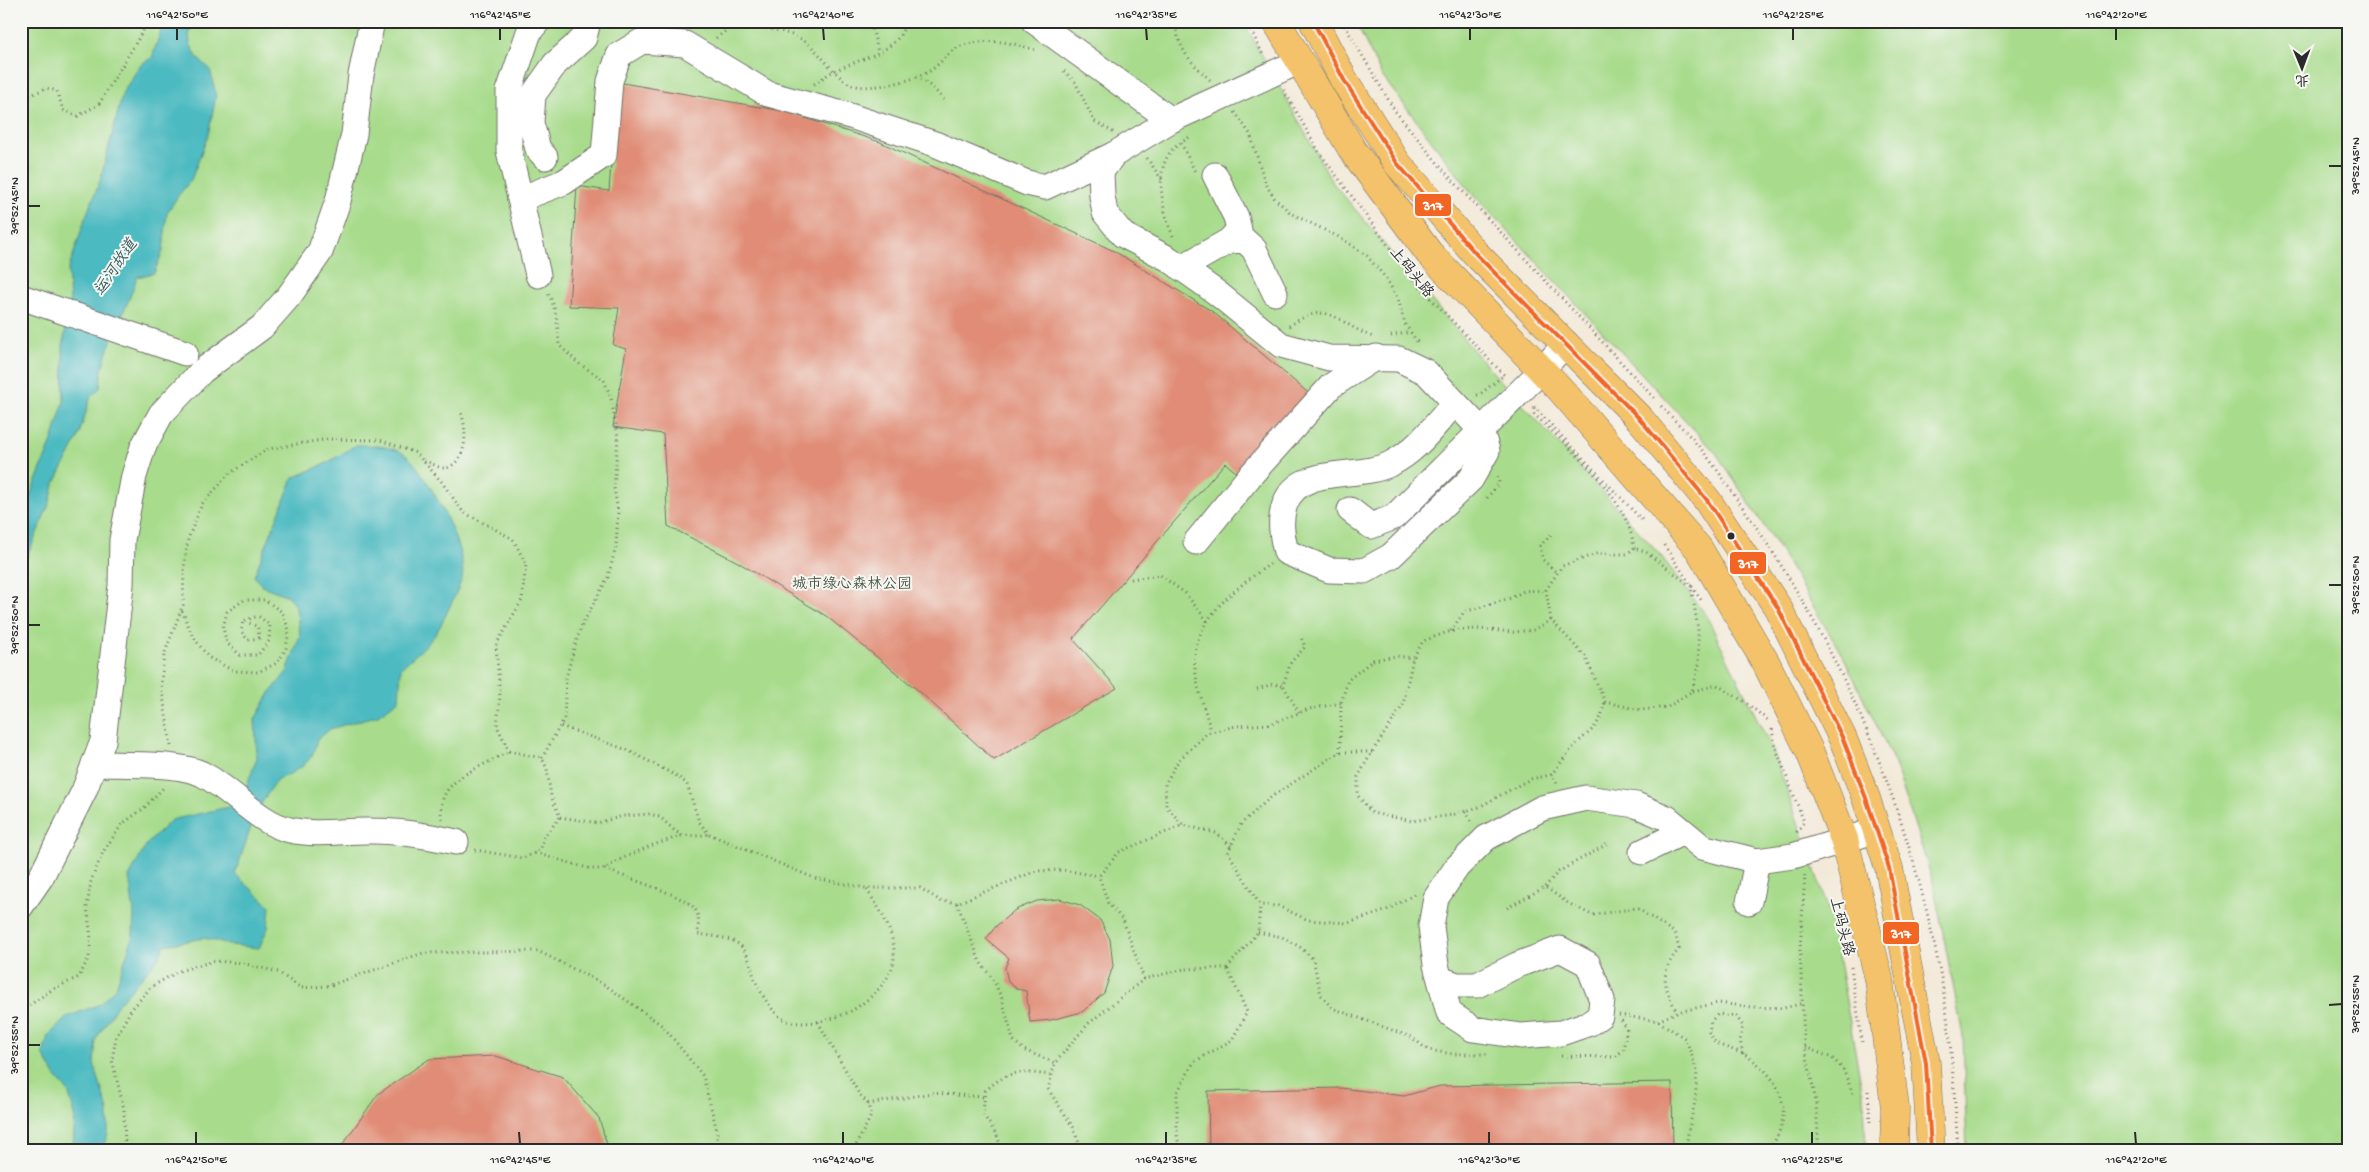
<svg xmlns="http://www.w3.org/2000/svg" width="2369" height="1172" font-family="'Gochi Hand','LXGW WenKai TC',sans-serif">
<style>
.green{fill:#a8dc8c;stroke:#6a845c}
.water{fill:#4bbac1;stroke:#3b7276}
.building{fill:#e08c76}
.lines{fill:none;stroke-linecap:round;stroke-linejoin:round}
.minor-casing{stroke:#716e68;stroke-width:27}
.major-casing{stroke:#716e68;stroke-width:29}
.path{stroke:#716e68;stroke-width:3;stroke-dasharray:1 4;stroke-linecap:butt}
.minor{stroke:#fff;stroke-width:25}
.major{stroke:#f3c26a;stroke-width:28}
.bus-1-casing{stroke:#f6f6f2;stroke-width:8}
.bus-1{stroke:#f26522;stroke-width:4}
.ticks{fill:none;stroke:#2b2b2b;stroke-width:2}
.bus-dot{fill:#2b2b2b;stroke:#f6f6f2;stroke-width:2}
.labels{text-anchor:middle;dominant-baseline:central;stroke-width:4;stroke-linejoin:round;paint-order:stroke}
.street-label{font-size:15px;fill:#2b2b2b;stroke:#f6f6f2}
.park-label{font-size:15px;fill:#4a5743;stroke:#f6f6f2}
.water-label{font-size:16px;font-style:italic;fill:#365d60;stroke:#f6f6f2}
.line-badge{stroke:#f6f6f2;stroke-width:2}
.badge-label{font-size:14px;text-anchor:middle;font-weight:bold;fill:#fff}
.neatline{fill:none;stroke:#2b2b2b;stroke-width:2}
.ticks-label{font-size:12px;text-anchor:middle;fill:#2b2b2b}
</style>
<rect width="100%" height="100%" fill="#f6f6f2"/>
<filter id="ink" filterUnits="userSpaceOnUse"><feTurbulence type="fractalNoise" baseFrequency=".02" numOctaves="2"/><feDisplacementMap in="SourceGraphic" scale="10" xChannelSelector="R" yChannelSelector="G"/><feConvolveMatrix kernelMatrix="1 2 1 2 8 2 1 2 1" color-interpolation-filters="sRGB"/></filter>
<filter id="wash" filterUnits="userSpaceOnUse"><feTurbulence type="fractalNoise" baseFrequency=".0096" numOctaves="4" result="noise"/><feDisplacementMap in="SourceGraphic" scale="20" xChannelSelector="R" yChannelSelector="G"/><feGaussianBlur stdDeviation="1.12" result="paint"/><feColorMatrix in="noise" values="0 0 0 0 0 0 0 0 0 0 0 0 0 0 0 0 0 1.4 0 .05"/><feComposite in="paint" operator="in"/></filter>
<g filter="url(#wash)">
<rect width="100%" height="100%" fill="#f3e9d8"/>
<g class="green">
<path d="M21 21H1243L1333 183 1480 358 1661 556 1706 615 1774 753 1831 917 1864 1101 1866 1151H21Z"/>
<path d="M1355 21H2348V1151H1967L1963 1036 1933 882 1895 764 1845 660 1778 547 1716 453 1471 192 1382 76Z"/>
</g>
<g class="water">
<path d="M170 21H195L189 33 190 44 198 59 210 69 216 96 208 135 191 180 178 196 167 213 163 251 154 273 137 277C126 314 101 349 100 388L91 396 78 438 54 485 50 502 21 571V518L52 441 64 401 63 345 70 300 68 271 85 219 100 181 123 92 141 64 152 58 162 27Z"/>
<path d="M356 445C372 445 395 446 407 456 427 473 469 552 462 578 459 588 440 629 434 636 425 648 412 657 401 668L399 700 378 715 330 729 317 740 312 756 303 766 288 775 277 779 261 804 252 824 235 874 270 906 268 928 259 948 231 945 204 938 165 945 158 959 118 1004 96 1039 94 1063 108 1111V1134L101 1151H71L73 1147 75 1115 68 1091 55 1076 43 1054 48 1036 67 1017 100 1004 116 987 133 936 134 913 129 877 147 844 171 820 229 807 244 792 257 758 255 719 270 693 287 672 300 635 296 608 288 596 262 586 254 576 293 478 327 463Z"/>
</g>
<g id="blocks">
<g class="building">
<path d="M617 82 783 111 880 142 1114 251 1213 312 1313 397 1242 477 1225 463 1073 639 1117 688 994 760 920 692 826 616 736 561 668 526 663 434 613 427 626 349 613 345 619 308 569 306 577 186 609 191Z"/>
<path d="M1060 899 1080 905 1100 920 1110 939 1113 966 1104 993 1082 1012 1051 1020 1030 1022 1026 991 1017 989 1008 982 1005 968 1009 958 986 939 996 926 1015 910 1037 901Z"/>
<path d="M496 1056 563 1077 599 1118 609 1151H338L378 1094 429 1059Z"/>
<path d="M1672 1082 1673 1151H1209L1208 1091 1341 1088 1404 1096 1440 1086Z"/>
</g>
</g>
</g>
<g filter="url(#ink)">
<use href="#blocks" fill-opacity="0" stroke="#716e68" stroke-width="1"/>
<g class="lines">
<defs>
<g id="minor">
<path d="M1034 21 1171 120 1298 62"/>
<path d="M1171 120 1113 155 1101 172 1102 196 1105 213 1123 235 1169 259 1217 293 1281 345 1329 358 1399 359 1426 372 1481 430 1487 451 1471 479 1391 556 1364 571 1329 570 1286 552C1282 536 1279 520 1285 504 1300 463 1359 481 1392 463 1418 450 1435 424 1455 403"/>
<path d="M545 157 538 149 531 123 533 95 555 64 584 38 588 21"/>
<path d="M520 199 564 182 604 155 610 81 619 55 642 41 685 44 768 94 850 116 935 144 1027 183 1045 187 1113 155"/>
<path d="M1229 241 1244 240 1254 249 1275 293"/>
<path d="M1181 268 1229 241 1239 230 1236 217 1215 175"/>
<path d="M538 275 509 151V91L529 32 538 21"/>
<path d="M21 297 185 353"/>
<path d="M1350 510 1371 526 1394 517 1542 370 1566 343"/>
<path d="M1196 542 1249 477 1331 386 1376 357"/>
<path d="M94 764C123 765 180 762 204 775 231 789 260 824 290 830 317 836 345 830 373 831 402 831 429 836 456 842"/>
<path d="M1642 852 1683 832"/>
<path d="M1749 902 1757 861 1793 856 1877 830"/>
<path d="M21 906 41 877 84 791 103 741 121 585 122 540 134 476 143 447 161 414 202 371 262 327 289 296 320 252 338 201 354 134 361 75 372 21"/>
<path d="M1440 979 1457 985H1477L1517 965 1560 949 1588 964 1602 1000 1600 1016 1590 1023 1561 1033 1521 1036 1473 1029 1449 1013 1436 965 1431 926 1436 898 1457 867 1486 838 1542 808 1586 798 1636 805 1667 818 1702 847 1757 861"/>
</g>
<g id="major">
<path d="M1276 21 1353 151 1429 253 1560 389 1699 549 1766 663 1810 752 1844 839 1879 979 1895 1108 1894 1151"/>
<path d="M1313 21 1344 80 1397 163 1476 254 1640 419 1707 500 1778 608 1843 739 1866 798 1889 868 1926 1063 1931 1151"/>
</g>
</defs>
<use href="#minor" class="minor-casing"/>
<use href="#major" class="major-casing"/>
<g class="path">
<path d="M723 21C733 29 742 26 755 27 769 28 787 32 799 38 820 49 830 73 850 84 866 92 913 81 928 72 941 65 949 49 964 45 988 38 1012 42 1035 50"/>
<path d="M868 21 871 23 878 52"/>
<path d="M1174 21C1181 53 1187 58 1210 80"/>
<path d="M1247 21 1263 55"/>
<path d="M1342 21 1395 111 1445 172 1655 399"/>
<path d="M716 38 731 27"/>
<path d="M1064 71 1075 82 1094 121 1113 132"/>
<path d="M917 76 933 88 946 102"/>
<path d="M814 84C821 80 827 74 834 71 858 59 902 52 905 21"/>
<path d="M1284 90 1319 152 1416 283 1506 377"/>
<path d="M21 91 29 96 46 88 57 91 63 110 78 116 99 104 149 21"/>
<path d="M1235 112 1250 134 1266 185 1275 199 1292 214 1341 238 1367 256 1385 277 1398 299 1405 324 1418 343"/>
<path d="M1181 143 1195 172"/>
<path d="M1147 158 1162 180"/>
<path d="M1173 236C1163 214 1153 171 1172 150 1177 145 1185 140 1191 136"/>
<path d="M1289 326C1330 298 1336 323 1373 337"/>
<path d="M1391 336 1410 332"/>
<path d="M1477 395H1479L1504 375"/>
<path d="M1661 406C1676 422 1692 437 1705 454 1718 470 1729 488 1741 505 1839 643 1906 800 1939 967 1951 1027 1954 1089 1958 1151"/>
<path d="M1534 407 1642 520"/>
<path d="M1535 409 1534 414C1570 449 1628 496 1634 548L1627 554H1596L1562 566 1546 590 1551 620 1585 656 1605 702 1641 710 1668 707 1692 691 1699 666 1698 629 1691 586 1646 552 1634 548"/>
<path d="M424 461C431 462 436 467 443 468 448 469 453 465 456 462 468 448 466 428 461 412"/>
<path d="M1487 498 1499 483 1498 474"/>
<path d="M1551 535 1540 546 1543 560 1557 573"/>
<path d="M1664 545 1701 600"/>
<path d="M1131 579 1160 575 1185 593 1208 622"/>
<path d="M182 611 192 635 208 657 234 671 258 672 277 663 286 649 289 630 282 612 265 600H244L227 612 223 628 227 643 240 655H258L269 641 270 625 258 616 243 621 241 631 248 640 259 638 258 627 249 623"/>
<path d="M1551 620 1534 630 1513 632 1477 629 1451 631 1423 641 1413 658 1403 705 1369 757 1358 777V796L1372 813 1412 821 1452 815 1479 807 1530 779 1551 775"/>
<path d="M1451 631 1464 612 1511 598 1524 591 1546 590"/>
<path d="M1257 689 1273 684 1283 685"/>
<path d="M1693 691 1717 685 1745 702 1769 721"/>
<path d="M1299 713 1283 685 1291 662 1305 647 1301 637"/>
<path d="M561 726 627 750 677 776 687 784 699 822 709 834 814 878 866 888H920L941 901 957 903 1036 871 1063 870 1099 876"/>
<path d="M1772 729 1775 746 1804 822 1796 833"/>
<path d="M1211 732C1206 711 1197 690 1195 668 1190 621 1236 588 1270 564"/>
<path d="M171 746 161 684 164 655 183 605 184 568 188 539 202 504 230 473 268 449 328 439 380 440 416 453 441 481 463 512 513 539 526 564 522 600 496 645 500 696 497 726 509 751 542 758"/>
<path d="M1340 752 1341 703 1348 680 1373 660 1396 656 1413 658"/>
<path d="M1372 752H1340L1271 797 1241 824 1228 852 1260 905 1278 906 1308 920 1348 923 1385 911 1415 894"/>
<path d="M542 758 564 719 566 678 574 648 582 625 608 577 616 547 618 512 614 488 618 437 611 398 604 380 578 363 559 345C558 327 557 309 548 293"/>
<path d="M1557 783 1551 775 1574 746 1594 728 1601 717 1605 702"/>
<path d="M1466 811 1472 824"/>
<path d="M560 817 598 823 623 816 650 814 660 817 676 832 684 835 696 836 709 834"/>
<path d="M442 819C434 778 483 768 509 751"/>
<path d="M1231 846 1216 833 1183 825 1166 806 1165 784 1178 761 1207 733 1236 726 1270 724 1309 709 1341 703"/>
<path d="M475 850 523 858 533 854 541 848 544 837 560 817 551 796 547 769 542 758"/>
<path d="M535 853 591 869H605L619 860 650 846 684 835"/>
<path d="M605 869C623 877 684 895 694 908 700 915 698 926 698 934 711 936 731 937 741 946 751 956 751 972 757 984 762 995 770 1008 779 1016 794 1030 834 1020 851 1011 867 1002 889 983 893 964 899 938 880 910 866 888"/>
<path d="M1805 875 1800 949 1804 1042 1816 1102 1819 1151"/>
<path d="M1545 887 1558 872 1609 843"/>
<path d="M957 903 980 962 994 981 1002 999 1013 1040 1024 1050 1055 1063"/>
<path d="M1507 908 1545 887 1568 903 1592 915 1637 908 1675 933 1679 949C1659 973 1663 986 1677 1012"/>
<path d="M1258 932 1282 937 1300 947 1313 959 1321 995 1332 1008 1411 1037 1428 1050 1453 1054H1487"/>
<path d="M1851 967 1862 1042"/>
<path d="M1144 979 1123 920 1108 903 1099 876 1119 852 1183 825"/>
<path d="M21 1011 53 989 79 977 89 957 91 938 87 907 91 881 103 852 122 824 143 809 165 786"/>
<path d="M1619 1015 1658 1021 1686 1039 1697 1071 1695 1102 1688 1133 1686 1151"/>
<path d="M1658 1021 1677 1012 1718 1003 1752 1007 1784 1008 1804 1003"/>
<path d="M818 1022 858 1092 868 1104 871 1116 853 1151"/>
<path d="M1805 1047 1832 1058 1843 1069 1853 1094"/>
<path d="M1743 1054 1740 1040 1743 1026 1736 1016 1718 1014 1711 1021 1709 1032C1711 1035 1713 1040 1715 1042 1721 1047 1736 1050 1744 1054 1782 1078 1797 1113 1768 1151"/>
<path d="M1561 1056 1615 1057 1623 1050 1627 1029 1621 1020"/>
<path d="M1868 1091 1870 1122"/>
<path d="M868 1104 932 1093 984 1097"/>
<path d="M125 1151 124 1109 112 1060 116 1037 131 1010 151 987 179 971 214 961 242 963 278 972 301 988 328 986 423 953 538 951 605 985 663 1026 703 1076 717 1131V1151"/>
<path d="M1002 1151 997 1135 983 1114 985 1091C1011 1068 1019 1072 1052 1075"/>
<path d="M1082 1151 1073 1127 1048 1089 1055 1063 1074 1040 1089 1023 1144 979 1184 969 1227 968 1258 932 1260 905"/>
<path d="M1180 1151 1177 1135V1093L1194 1062 1232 1040 1247 1012 1227 968"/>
</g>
<use href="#minor" class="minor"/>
<use href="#major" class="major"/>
<defs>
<path id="bus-1" d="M1313 21 1344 80 1397 163 1476 254 1640 419 1707 500 1778 608 1843 739 1866 798 1889 868 1926 1063 1931 1151"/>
</defs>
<use href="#bus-1" class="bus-1-casing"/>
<use href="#bus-1" class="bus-1"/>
</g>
</g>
<path class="ticks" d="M177 28V40M500 28V40M823 28 824 40M1146 28 1147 40M1470 28V40M1793 28V40M2116 28V40M2329 166H2342M28 206H40M2329 585H2342M28 625H40M2329 1005 2342 1004M28 1045H40M196 1132V1144M519 1132 520 1144M843 1132V1144M1166 1132V1144M1489 1132V1144M1812 1132V1144M2135 1132 2136 1144"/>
<circle class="bus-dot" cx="1731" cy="536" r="4.5"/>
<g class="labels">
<g class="street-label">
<text transform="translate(1411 273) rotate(51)">上码头路</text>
<text transform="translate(1841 927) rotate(76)">上码头路</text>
</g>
<g class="park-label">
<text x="852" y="585">城市绿心森林公园</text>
</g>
<g class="water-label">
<text transform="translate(117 268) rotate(-56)">运河故道</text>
</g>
</g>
<g class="line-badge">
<rect x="1414" y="193" width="38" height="24" rx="5" fill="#f26522"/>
<rect x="1729" y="551" width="38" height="24" rx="5" fill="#f26522"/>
<rect x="1882" y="921" width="38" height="24" rx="5" fill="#f26522"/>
</g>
<g class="badge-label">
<text x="1433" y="210">317</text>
<text x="1748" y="568">317</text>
<text x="1901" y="938">317</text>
</g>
<rect width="2369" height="1172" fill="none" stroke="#f6f6f2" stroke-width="55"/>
<g transform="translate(2302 68) rotate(179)" stroke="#f6f6f2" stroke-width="4" paint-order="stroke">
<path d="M0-4L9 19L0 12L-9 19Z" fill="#2b2b2b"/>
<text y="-8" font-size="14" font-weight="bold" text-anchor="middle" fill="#2b2b2b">北</text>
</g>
<rect x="28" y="28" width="2314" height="1116" class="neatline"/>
<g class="ticks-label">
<text x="177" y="18">116°42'50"E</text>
<text x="500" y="18">116°42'45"E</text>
<text x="823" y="18">116°42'40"E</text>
<text x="1146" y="18">116°42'35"E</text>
<text x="1470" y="18">116°42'30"E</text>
<text x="1793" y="18">116°42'25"E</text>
<text x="2116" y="18">116°42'20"E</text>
<text transform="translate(2355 166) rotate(-90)" y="4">39°52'45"N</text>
<text transform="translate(14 206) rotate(-90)" y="4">39°52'45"N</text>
<text transform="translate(2355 585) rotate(-90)" y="4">39°52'50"N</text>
<text transform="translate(14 625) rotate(-90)" y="4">39°52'50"N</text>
<text transform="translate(2355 1004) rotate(-90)" y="4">39°52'55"N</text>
<text transform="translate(14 1045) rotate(-90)" y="4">39°52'55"N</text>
<text x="196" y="1163">116°42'50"E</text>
<text x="520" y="1163">116°42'45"E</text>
<text x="843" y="1163">116°42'40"E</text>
<text x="1166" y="1163">116°42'35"E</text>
<text x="1489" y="1163">116°42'30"E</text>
<text x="1812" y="1163">116°42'25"E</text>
<text x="2136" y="1163">116°42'20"E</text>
</g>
</svg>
